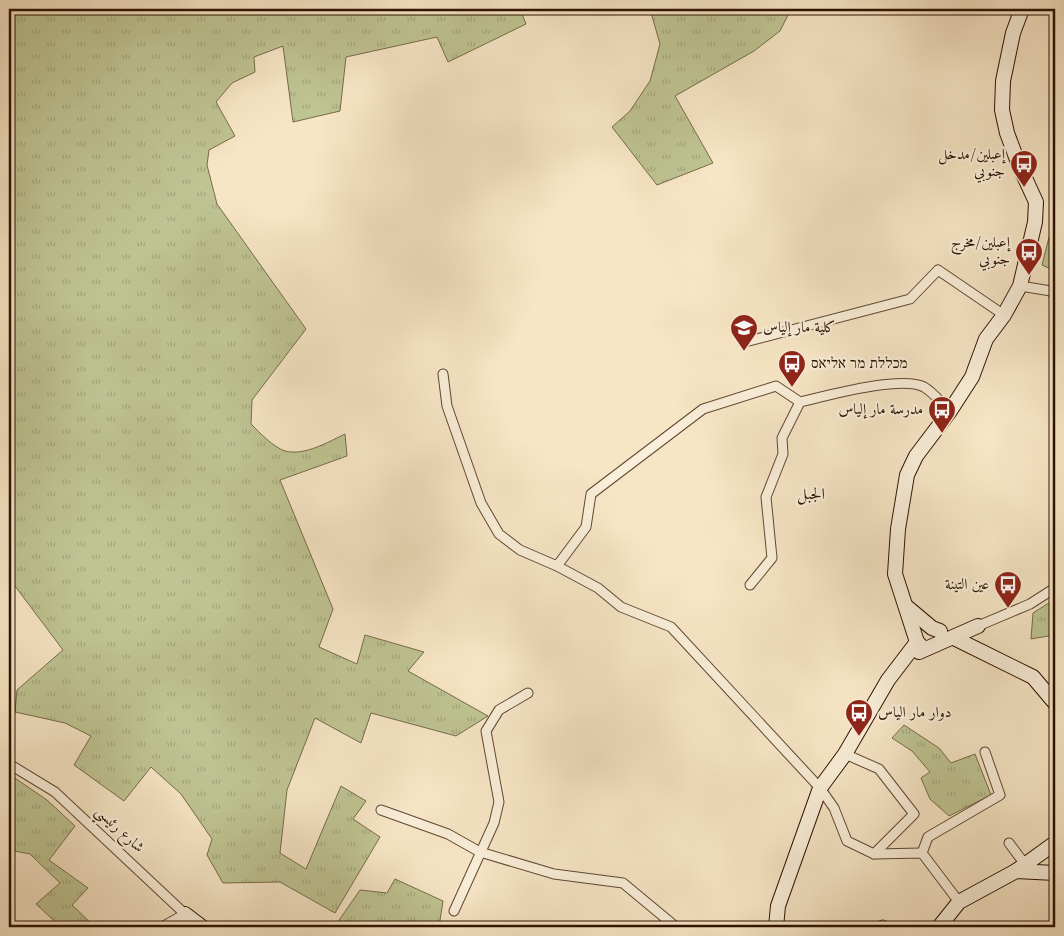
<svg xmlns="http://www.w3.org/2000/svg" width="1064" height="936" font-family="'Old Standard TT',Amiri,'Frank Ruhl Libre',serif">
<style>
.grass{fill:url(#grass-tufts);stroke:#766b4a}
.lines{fill:none;stroke-linecap:round;stroke-linejoin:round}
.street-casing{stroke:#604732;stroke-width:11}
.secondary-casing{stroke:#2d1201;stroke-width:16}
.street{stroke:#faefda;stroke-width:9}
.secondary{stroke:#faefda;stroke-width:14}
.labels{text-anchor:middle;dominant-baseline:central;stroke-width:4.5;stroke-linejoin:round;paint-order:stroke}
.poi-label{font-size:15px;fill:#2d1201;stroke:#faefda;text-anchor:end}
.street-label{font-size:15px;fill:#2d1201;stroke:#faefda}
.neighbourhood-label{font-size:16px;fill:#2d1201;stroke:#faefda}
</style>
<defs>
<pattern id="grass-tufts" width="24" height="20" patternUnits="userSpaceOnUse" patternTransform="scale(1.25)"><rect width="24" height="20" fill="#bfc493"/><path d="M3 7l-1-3M5 7V3M7 7l1-3M15 17l-1-3M17 17v-4M19 17l1-3" fill="none" stroke="#a4a77d"/></pattern>
</defs>
<rect width="100%" height="100%" fill="#f7e6c6"/>
<filter id="stains"><feTurbulence type="fractalNoise" baseFrequency=".004" numOctaves="4"/><feColorMatrix values="0 0 0 0 .2 0 0 0 0 .09 0 0 0 0 .02 0 0 0 .5 -.17"/></filter>
<radialGradient id="worn" r=".72"><stop offset=".6" stop-color="#630" stop-opacity="0"/><stop offset="1" stop-color="#630" stop-opacity=".3"/></radialGradient>
<g class="grass">
<path d="M12 9H520L526 24 448 62 437 37 346 57 340 111 293 122 283 46 254 57 255 72 232 83 216 102 235 136 209 150 207 165 217 204 306 329 252 400 251 424C260 433 273 447 285 451 305 456 328 442 345 434L347 456 280 480 333 609 319 647 357 664 365 635 424 652 408 671 488 716 456 736 371 713 361 743 315 718 287 790 280 853 306 869 341 786 366 801 353 819 380 837 335 913 280 882 223 883 207 855 212 839 181 794 151 767 124 801 74 765 91 736 65 723 15 712 17 690 63 650 9 578V20L13 19Z"/>
<path d="M650 9H791L780 31 754 51 675 96 713 163 657 185 612 127 630 111 650 81 660 44Z"/>
<path d="M1055 214V271L1042 265Z"/>
<path d="M1055 599 1054 635 1031 639 1033 613Z"/>
<path d="M904 725 939 748 951 763 975 754 991 795 949 816 930 799 921 778 930 772 912 751 892 738Z"/>
<path d="M9 774 47 800 75 826 49 860 88 888 72 905 95 927H61L36 904 60 883 30 854 9 850Z"/>
<path d="M395 879 443 901 439 927 335 926 360 890 387 893Z"/>
</g>
<g class="lines">
<defs>
<g id="street">
<path d="M1020 286 1051 291 1055 296"/>
<path d="M745 342 910 299 938 270 1004 315"/>
<path d="M443 374 447 406 481 503 499 534 520 550 557 566 598 588 621 607 671 627 820 788 834 808 847 841 874 854 922 853 959 902"/>
<path d="M557 566 586 527 591 494 703 409 776 386 800 402"/>
<path d="M750 585 772 558 766 497 783 454 782 438 800 402C826 396 901 375 924 387 933 392 942 404 950 411"/>
<path d="M978 626 1030 604 1055 588"/>
<path d="M845 754 879 769 914 814 874 854"/>
<path d="M9 764 55 792 185 914 162 927"/>
<path d="M381 810 448 834 480 852 554 874 623 883 676 927"/>
<path d="M1009 843 1024 863"/>
<path d="M922 853 928 837 1000 795 985 752"/>
<path d="M454 911 494 823 499 802 486 731 499 710 528 693"/>
<path d="M877 927 883 925 885 927"/>
</g>
<g id="secondary">
<path d="M907 607 932 628 940 631"/>
<path d="M954 638 1033 677 1055 703"/>
<path d="M927 648 922 647 917 642 895 574 898 529 907 475 916 456 950 411 972 377 986 339 1004 315 1020 286 1035 222 1036 202 1019 165 1007 133 1002 110 1003 81 1013 33 1022 9"/>
<path d="M919 652 978 626"/>
<path d="M1016 871 1055 843"/>
<path d="M185 914 202 927"/>
<path d="M776 927 778 906 820 788 845 754 888 680 917 642"/>
<path d="M939 927 959 902 1016 871 1055 873"/>
</g>
</defs>
<use href="#street" class="street-casing"/>
<use href="#secondary" class="secondary-casing"/>
<use href="#street" class="street"/>
<use href="#secondary" class="secondary"/>
</g>
<defs>
<symbol id="bus-pin" viewBox="-11 -11 22 30"><path d="M0 17L-7.5 6A9.5 9.5 0 1 1 7.5 6Z" fill="#8f2418" stroke="#faefda"/><path d="M-5-6H5V4H4V6H2V4H-2V6H-4V4H-5ZM-3.5-4V0h7V-4ZM-3.5 1.2v1.5H-2V1.2ZM2 1.2v1.5H3.5V1.2Z" fill="#fff"/></symbol>
<symbol id="university-pin" viewBox="-11 -11 22 30"><path d="M0 17L-7.5 6A9.5 9.5 0 1 1 7.5 6Z" fill="#8f2418" stroke="#faefda"/><path d="M0-5L7-2L0 1L-7-2ZM-4 1L0 2.5L4 1V4Q0 6-4 4Z" fill="#fff"/></symbol>
</defs>
<g fill-rule="evenodd">
<use href="#bus-pin" x="1008" y="148" width="32" height="43"/>
<use href="#bus-pin" x="1013" y="236" width="32" height="43"/>
<use href="#university-pin" x="728" y="312" width="32" height="43"/>
<use href="#bus-pin" x="776" y="348" width="32" height="43"/>
<use href="#bus-pin" x="926" y="394" width="32" height="43"/>
<use href="#bus-pin" x="992" y="569" width="32" height="43"/>
<use href="#bus-pin" x="843" y="697" width="32" height="43"/>
</g>
<g class="labels">
<g class="poi-label">
<text x="1005" y="155">إعبلين/مدخل<tspan x="1005" dy="17">جنوبي</tspan></text>
<text x="1010" y="243">إعبلين/مخرج<tspan x="1010" dy="17">جنوبي</tspan></text>
<text x="763" y="328" text-anchor="start">كلية مار إلياس</text>
<text x="811" y="364" text-anchor="start">מכללת מר אליאס</text>
<text x="923" y="410">مدرسة مار إلياس</text>
<text x="989" y="585">عين التينة</text>
<text x="878" y="713" text-anchor="start">دوار مار الياس</text>
</g>
<g class="street-label">
<text transform="translate(119 830) rotate(43)">شارع رئيسي</text>
</g>
<g class="neighbourhood-label">
<text x="811" y="495">الجبل</text>
</g>
</g>
<rect width="1064" height="936" fill="none" stroke="#f7e6c6" stroke-width="30"/>
<rect x="10" y="10" width="1044" height="916" fill="none" stroke="#2d1201" stroke-width="2.5"/>
<rect x="15" y="15" width="1034" height="906" fill="none" stroke="#2d1201"/>
<rect width="100%" height="100%" filter="url(#stains)"/>
<rect width="100%" height="100%" fill="url(#worn)"/>
</svg>
